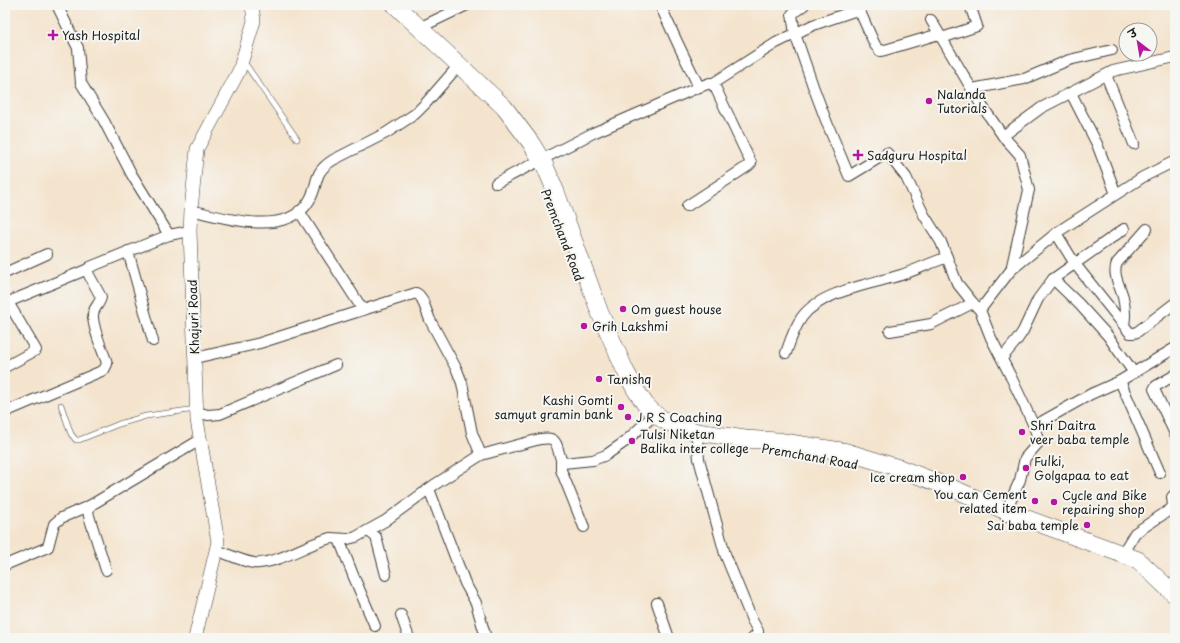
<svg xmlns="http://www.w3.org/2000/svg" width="1180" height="643" font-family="'Playpen Sans','Playpen Sans Deva',sans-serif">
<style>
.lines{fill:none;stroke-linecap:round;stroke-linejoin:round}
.service-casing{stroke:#3c3a37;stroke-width:6}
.minor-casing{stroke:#3c3a37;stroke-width:12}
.tertiary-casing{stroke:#3c3a37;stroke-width:14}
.trunk-casing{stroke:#3c3a37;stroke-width:18}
.service{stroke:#fff;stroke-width:5}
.minor{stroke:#fff;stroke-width:10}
.tertiary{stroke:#fff;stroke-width:13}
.trunk{stroke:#fff;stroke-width:17}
.poi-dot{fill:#b5179e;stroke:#f6f6f2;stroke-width:1.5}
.labels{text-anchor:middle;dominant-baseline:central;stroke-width:4;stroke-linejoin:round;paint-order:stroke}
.poi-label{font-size:12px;fill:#1c1c1c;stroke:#f6f6f2;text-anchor:start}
.street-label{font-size:12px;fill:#1c1c1c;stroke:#f6f6f2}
</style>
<rect width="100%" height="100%" fill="#f6f6f2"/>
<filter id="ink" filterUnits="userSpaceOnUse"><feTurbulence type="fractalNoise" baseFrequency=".025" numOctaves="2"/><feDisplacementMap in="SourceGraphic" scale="8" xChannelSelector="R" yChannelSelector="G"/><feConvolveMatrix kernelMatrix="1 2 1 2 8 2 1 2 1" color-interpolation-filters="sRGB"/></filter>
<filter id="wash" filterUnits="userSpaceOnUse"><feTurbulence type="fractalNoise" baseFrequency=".012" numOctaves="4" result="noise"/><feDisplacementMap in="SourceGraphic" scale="16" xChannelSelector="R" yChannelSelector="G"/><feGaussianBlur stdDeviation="0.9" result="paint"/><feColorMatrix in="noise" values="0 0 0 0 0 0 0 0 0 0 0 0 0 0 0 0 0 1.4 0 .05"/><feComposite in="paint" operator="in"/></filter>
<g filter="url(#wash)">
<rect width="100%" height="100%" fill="#f4e4ce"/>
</g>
<g filter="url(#ink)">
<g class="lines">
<defs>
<g id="service">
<path d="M244 62 297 139"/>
<path d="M61 405 71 434 76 440H79L119 424 146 416 196 409"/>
</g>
<g id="minor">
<path d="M57 5 78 48 81 83 104 121 132 175 169 235 190 231"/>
<path d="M660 5 679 46 699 87"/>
<path d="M804 5 792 14 795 34 813 86 827 123 849 176 887 153 906 177 924 215 941 242 957 283 973 303 980 310"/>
<path d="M931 20 980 103 1003 136 1020 155 1029 190 1011 270 980 310 991 338 1010 375 1034 426"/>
<path d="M419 28 467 5"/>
<path d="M942 38 977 26 970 5"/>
<path d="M1106 75 1134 144"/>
<path d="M712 84 776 43 813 25 854 11H857L861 14 875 45 880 51 885 50 939 34"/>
<path d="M972 89 1024 79 1069 60 1112 50"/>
<path d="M1071 93 1097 144 1116 194"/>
<path d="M1003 136 1041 108 1113 71 1175 57"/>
<path d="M496 183 593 133 699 87 710 83 712 84 716 89 751 163 748 166 687 206"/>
<path d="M191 210C223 218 287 238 309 201 320 183 311 174 333 160L386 133 415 114 426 103 459 65"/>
<path d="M299 211 363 310"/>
<path d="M1056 233 1075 264 1130 333H1134L1137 332 1175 303"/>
<path d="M128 251 153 341"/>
<path d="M1011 270 1059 231 1143 177 1175 161"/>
<path d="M5 273 47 254"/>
<path d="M1053 279 1079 304 1108 336 1134 373"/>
<path d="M1124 325C1126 315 1125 306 1123 297 1120 286 1112 274 1117 263L1147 229"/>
<path d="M890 331 931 324 973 303"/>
<path d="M786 353C790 341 794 328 802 317 821 291 872 284 901 275 916 270 931 263 947 257"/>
<path d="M195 358 260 343 416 293 419 295 422 299 430 320 457 370 462 383 472 433 481 455"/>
<path d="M1002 358 1017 340 1023 331 1038 299 1053 279 1124 229"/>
<path d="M5 367 36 350 8 302 88 269"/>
<path d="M1175 375 1156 386 1154 389 1175 434"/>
<path d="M1120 381 1160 473"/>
<path d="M5 412 104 370 107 364 106 360C102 350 92 324 93 314 94 307 100 304 101 297L89 275 87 270 90 267 169 235"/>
<path d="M197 412 208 415 220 414 336 365"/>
<path d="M697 439 699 459 725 554 752 620 758 631V634L753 638"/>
<path d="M561 462V470L563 475 584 527"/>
<path d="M429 489 465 583 476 603 486 638"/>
<path d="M1005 516 1006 511 1020 480 1025 458 1039 442 1034 426 1091 394 1120 381 1175 348"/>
<path d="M368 531 376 537 386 575"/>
<path d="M339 539 353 575 375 626"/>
<path d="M216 550C228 554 241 561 254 563 274 565 304 546 324 540L330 538 348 539 356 537 385 521 434 485 481 455 540 439C543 439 548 438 551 439 559 441 558 457 563 463L593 460 606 455 626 441 655 414"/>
<path d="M1122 554 1135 533 1171 509 1173 505 1172 497 1175 494"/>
<path d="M5 565 48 547 54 524 61 518 91 505"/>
<path d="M106 570 89 516 88 511 91 505 200 440"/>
<path d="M657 603 669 638"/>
<path d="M401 615 409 638"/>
</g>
<path id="tertiary" d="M195 638 218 542 197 420 190 231 191 210 197 149 239 71 254 21 252 5"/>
<path id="trunk" d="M395 5 504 107 531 143 545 166 556 192 600 313 625 370 635 389 645 404 655 414 665 421 697 432 745 439 777 441 847 452 899 468 954 489 1006 511 1138 560 1175 595"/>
</defs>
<use href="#service" class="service-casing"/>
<use href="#minor" class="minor-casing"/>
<use href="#tertiary" class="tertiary-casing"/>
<use href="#trunk" class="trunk-casing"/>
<use href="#service" class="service"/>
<use href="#minor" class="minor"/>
<use href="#tertiary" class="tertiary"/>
<use href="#trunk" class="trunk"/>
</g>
</g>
<g class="poi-dot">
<path d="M51 29h4v4h4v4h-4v4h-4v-4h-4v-4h4z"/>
<circle cx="929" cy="101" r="4"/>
<path d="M856 149h4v4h4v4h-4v4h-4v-4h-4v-4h4z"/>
<circle cx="623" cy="309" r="4"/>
<circle cx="584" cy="326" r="4"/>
<circle cx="599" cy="379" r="4"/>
<circle cx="621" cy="407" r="4"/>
<circle cx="628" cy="417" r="4"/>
<circle cx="1022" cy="432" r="4"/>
<circle cx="632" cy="441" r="4"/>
<circle cx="1026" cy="468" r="4"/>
<circle cx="963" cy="477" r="4"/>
<circle cx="1035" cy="501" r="4"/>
<circle cx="1054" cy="502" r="4"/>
<circle cx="1087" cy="525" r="4"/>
</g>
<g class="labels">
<g class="poi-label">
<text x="62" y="35">Yash Hospital</text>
<text x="937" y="94">Nalanda<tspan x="937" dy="14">Tutorials</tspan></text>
<text x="867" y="155">Sadguru Hospital</text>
<text x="631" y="309">Om guest house</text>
<text x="592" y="326">Grih Lakshmi</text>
<text x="607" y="379">Tanishq</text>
<text x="613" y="400" text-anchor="end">Kashi Gomti<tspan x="613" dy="14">samyut gramin bank</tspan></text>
<text x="636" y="417">J R S Coaching</text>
<text x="1030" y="425">Shri Daitra<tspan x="1030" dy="14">veer baba temple</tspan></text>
<text x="640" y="434">Tulsi Niketan<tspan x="640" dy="14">Balika inter college</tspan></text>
<text x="1034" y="461">Fulki,<tspan x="1034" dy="14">Golgapaa to eat</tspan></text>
<text x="955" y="477" text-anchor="end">Ice cream shop</text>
<text x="1027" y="494" text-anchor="end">You can Cement<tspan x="1027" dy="14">related item</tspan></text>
<text x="1062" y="495">Cycle and Bike<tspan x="1062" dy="14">repairing shop</tspan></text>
<text x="1079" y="525" text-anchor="end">Sai baba temple</text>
</g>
<g class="street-label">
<text transform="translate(563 235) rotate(69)">Premchand Road</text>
<text transform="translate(193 317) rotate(-92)">Khajuri Road</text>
<text transform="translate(810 456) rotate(10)">Premchand Road</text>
</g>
</g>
<rect width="1180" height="643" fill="none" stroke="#f6f6f2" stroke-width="20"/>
<g transform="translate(1138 42) rotate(329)"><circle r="19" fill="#f6f6f2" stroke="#9f9f9c"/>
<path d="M0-3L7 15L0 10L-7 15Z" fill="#b5179e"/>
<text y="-6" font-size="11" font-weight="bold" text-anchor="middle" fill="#1c1c1c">उ</text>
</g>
</svg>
